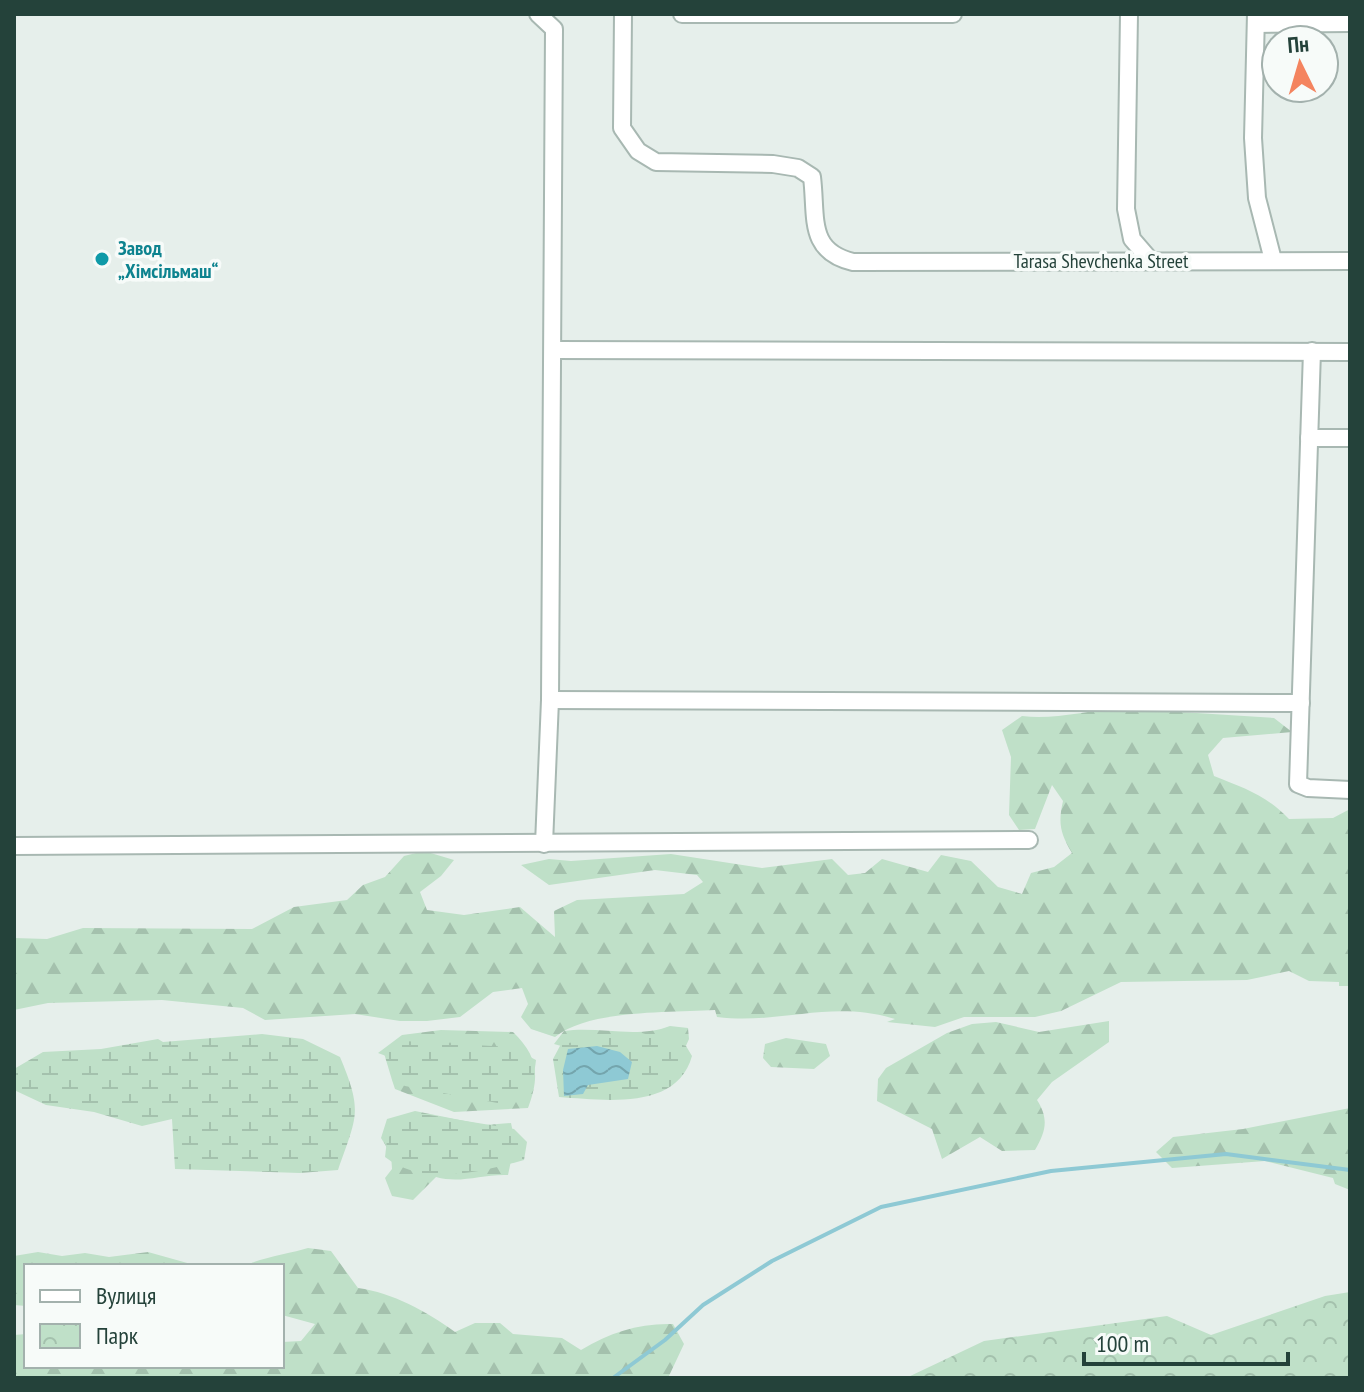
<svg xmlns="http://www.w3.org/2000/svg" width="1364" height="1392" font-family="'PT Sans Narrow',sans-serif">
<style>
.forest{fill:url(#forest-firs)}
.wetland{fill:url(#wetland-marsh)}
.park{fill:url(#park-crowns)}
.water{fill:url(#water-waves)}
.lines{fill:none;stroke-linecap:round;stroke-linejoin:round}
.stream{stroke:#8ec9d4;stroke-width:4}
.minor-casing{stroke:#a8b8b2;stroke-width:20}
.minor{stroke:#fff;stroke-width:16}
.culture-dot{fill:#0f9aa8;stroke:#f7fbf9;stroke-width:3}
.labels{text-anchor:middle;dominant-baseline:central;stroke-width:7;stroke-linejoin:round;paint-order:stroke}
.culture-label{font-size:20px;font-weight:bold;fill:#0d838f;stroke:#f7fbf9;text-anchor:start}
.street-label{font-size:20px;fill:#24423a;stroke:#f7fbf9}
</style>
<defs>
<pattern id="forest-firs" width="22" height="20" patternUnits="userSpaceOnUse" patternTransform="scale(2)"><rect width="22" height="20" fill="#bfe0c8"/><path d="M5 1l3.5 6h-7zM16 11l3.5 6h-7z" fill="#a4c1ad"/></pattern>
<pattern id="wetland-marsh" width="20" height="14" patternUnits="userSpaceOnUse" patternTransform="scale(2)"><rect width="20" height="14" fill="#bfe0c8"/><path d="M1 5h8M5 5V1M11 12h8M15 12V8" fill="none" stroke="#a4c1ad"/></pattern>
<pattern id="park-crowns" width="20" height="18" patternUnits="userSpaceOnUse" patternTransform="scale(2)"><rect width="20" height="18" fill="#bfe0c8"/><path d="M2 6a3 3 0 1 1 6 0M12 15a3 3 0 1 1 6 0" fill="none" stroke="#a4c1ad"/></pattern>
<pattern id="water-waves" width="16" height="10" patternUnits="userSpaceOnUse" patternTransform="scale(2)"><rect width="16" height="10" fill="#8ec9d4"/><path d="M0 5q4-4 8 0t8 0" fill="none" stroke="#74a5ad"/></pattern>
</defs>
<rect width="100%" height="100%" fill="#e6efeb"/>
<g class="forest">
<path d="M1117 708 1274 718 1292 732 1223 738 1208 755 1214 776C1244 788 1266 795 1289 819L1333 818 1350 809V986H1339V982L1309 981 1289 971 1247 980 1121 982 1061 1011 1035 1017H964L935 1027 887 1022 895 1019C831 999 780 1025 717 1017L715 1010C670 1013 590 1009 555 1037L531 1029 521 1017 528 1004 522 988 493 992 460 1017 427 1021H400L355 1014 265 1020 243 1008 162 1000 48 1003 14 1010V938L47 939 83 928 252 929 294 907 347 900 363 885 385 877 404 856 424 851 454 860 441 876 420 892 427 910 464 915 520 907 555 937 554 911 577 900 684 894 703 882 697 875 655 870 549 885 521 865 549 859 571 861 671 854 762 868 832 859 848 875 865 873 882 859 928 872 941 855 971 861 998 887 1022 894 1031 873 1054 867 1072 853C1060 833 1058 823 1063 801L1052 785 1035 829 1019 830 1009 815 1011 757 1002 730 1022 716C1053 720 1086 711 1117 708Z"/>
<path d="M1109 1021V1042L1052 1082 1037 1100C1049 1119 1046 1131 1035 1150L1002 1151 980 1137 942 1159 932 1129 877 1101 878 1079 886 1068 947 1033 972 1024 996 1022 1039 1032Z"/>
<path d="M670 1026 688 1028 689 1039 672 1077 554 1044 564 1031C599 1026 637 1039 670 1026Z"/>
<path d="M441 1030 513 1032C538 1056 540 1076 528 1108L454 1112 395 1089 392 1080 429 1072 378 1053 402 1035Z"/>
<path d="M786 1038 826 1044 830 1056 814 1069 771 1067 763 1058 765 1044Z"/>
<path d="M1350 1108V1190L1335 1184 1333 1178 1265 1161 1172 1168 1156 1152 1173 1137 1243 1129Z"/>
<path d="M415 1111 485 1125 511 1123 515 1142 508 1175C481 1174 461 1184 436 1177L413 1200 392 1196 385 1178 392 1169 391 1154 381 1138 387 1119Z"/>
<path d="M308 1248 331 1251 358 1288C393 1293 426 1311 455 1332L475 1323H500L513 1334 562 1338 581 1350C611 1332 639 1323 673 1324L684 1344 668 1378H14V1335L26 1334V1366H282V1342L301 1341 315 1324 282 1315V1266H246C255 1259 292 1253 308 1248Z"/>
<path d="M38 1252 62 1256 85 1253 109 1257 148 1252 198 1266H26V1306L14 1305V1256Z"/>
</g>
<g class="wetland">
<path d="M642 1033 686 1046 692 1056C677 1111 604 1100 559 1097L553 1059 561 1044Z"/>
<path d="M262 1034 303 1039 340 1057C363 1112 357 1115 338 1170L300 1173 175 1169 172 1119 142 1126 94 1112 46 1105 14 1090V1069L43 1052 101 1049 158 1039 163 1042Z"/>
<path d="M403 1041 511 1047 536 1060 533 1083 525 1098 503 1104 405 1086 392 1080 383 1050Z"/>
<path d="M423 1114 514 1129 527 1142 524 1160C481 1172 423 1187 385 1157L387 1140 403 1116Z"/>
</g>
<path class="park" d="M1350 1292V1378H906L984 1341 1167 1316 1211 1335 1325 1296Z"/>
<path class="water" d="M597 1046 620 1052 632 1062 628 1079 588 1085 583 1094 564 1096 563 1070 568 1049Z"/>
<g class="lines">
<path class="stream" d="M613 1378 665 1340 703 1305 772 1261 881 1207 1051 1171 1226 1154 1350 1170"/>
<defs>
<g id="minor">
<path d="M538 14 554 29 550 700 544 844"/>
<path d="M623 14 622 128 638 151 656 162 773 164 798 168 812 177C817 217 807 251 853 262L1350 261"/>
<path d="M682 14H953"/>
<path d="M1129 14 1126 209 1132 239 1151 261"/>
<path d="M1256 14 1253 138 1257 198 1273 260"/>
<path d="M1256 24 1350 23"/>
<path d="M554 350 1350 352"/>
<path d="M1312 351 1298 784 1308 788 1350 790"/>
<path d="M1309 438H1350"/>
<path d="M550 700 1301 703"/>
<path d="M14 846 1029 840"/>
</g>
</defs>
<use href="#minor" class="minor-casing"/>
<use href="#minor" class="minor"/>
</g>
<circle class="culture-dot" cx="102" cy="259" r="8"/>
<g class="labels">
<g class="culture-label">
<text x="118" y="248">Завод<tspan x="118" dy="23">„Хімсільмаш“</tspan></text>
</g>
<g class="street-label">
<text x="1101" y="261">Tarasa Shevchenka Street</text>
</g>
</g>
<rect width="1364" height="1392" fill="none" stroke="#24423a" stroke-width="32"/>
<rect x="24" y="1264" width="260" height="104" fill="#f7fbf9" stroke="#a3b1ad" stroke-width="2"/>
<rect x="40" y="1290" width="40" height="12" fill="#ffffff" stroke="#a3b1ad" stroke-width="2"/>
<text x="96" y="1304" font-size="24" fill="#24423a">Вулиця</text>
<rect x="40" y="1324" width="40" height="24" fill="url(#park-crowns)" stroke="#a3b1ad" stroke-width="2"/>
<text x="96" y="1344" font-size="24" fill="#24423a">Парк</text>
<g transform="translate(1300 64) rotate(355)"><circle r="38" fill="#f7fbf9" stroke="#a3b1ad" stroke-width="2"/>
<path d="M0-6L14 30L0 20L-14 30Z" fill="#f4845f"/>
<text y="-12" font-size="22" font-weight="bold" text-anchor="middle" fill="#24423a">Пн</text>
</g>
<path d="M1084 1352v12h204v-12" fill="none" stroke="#24423a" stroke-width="4"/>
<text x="1096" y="1352" font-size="24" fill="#24423a" stroke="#f7fbf9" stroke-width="6" paint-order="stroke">100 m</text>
</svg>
